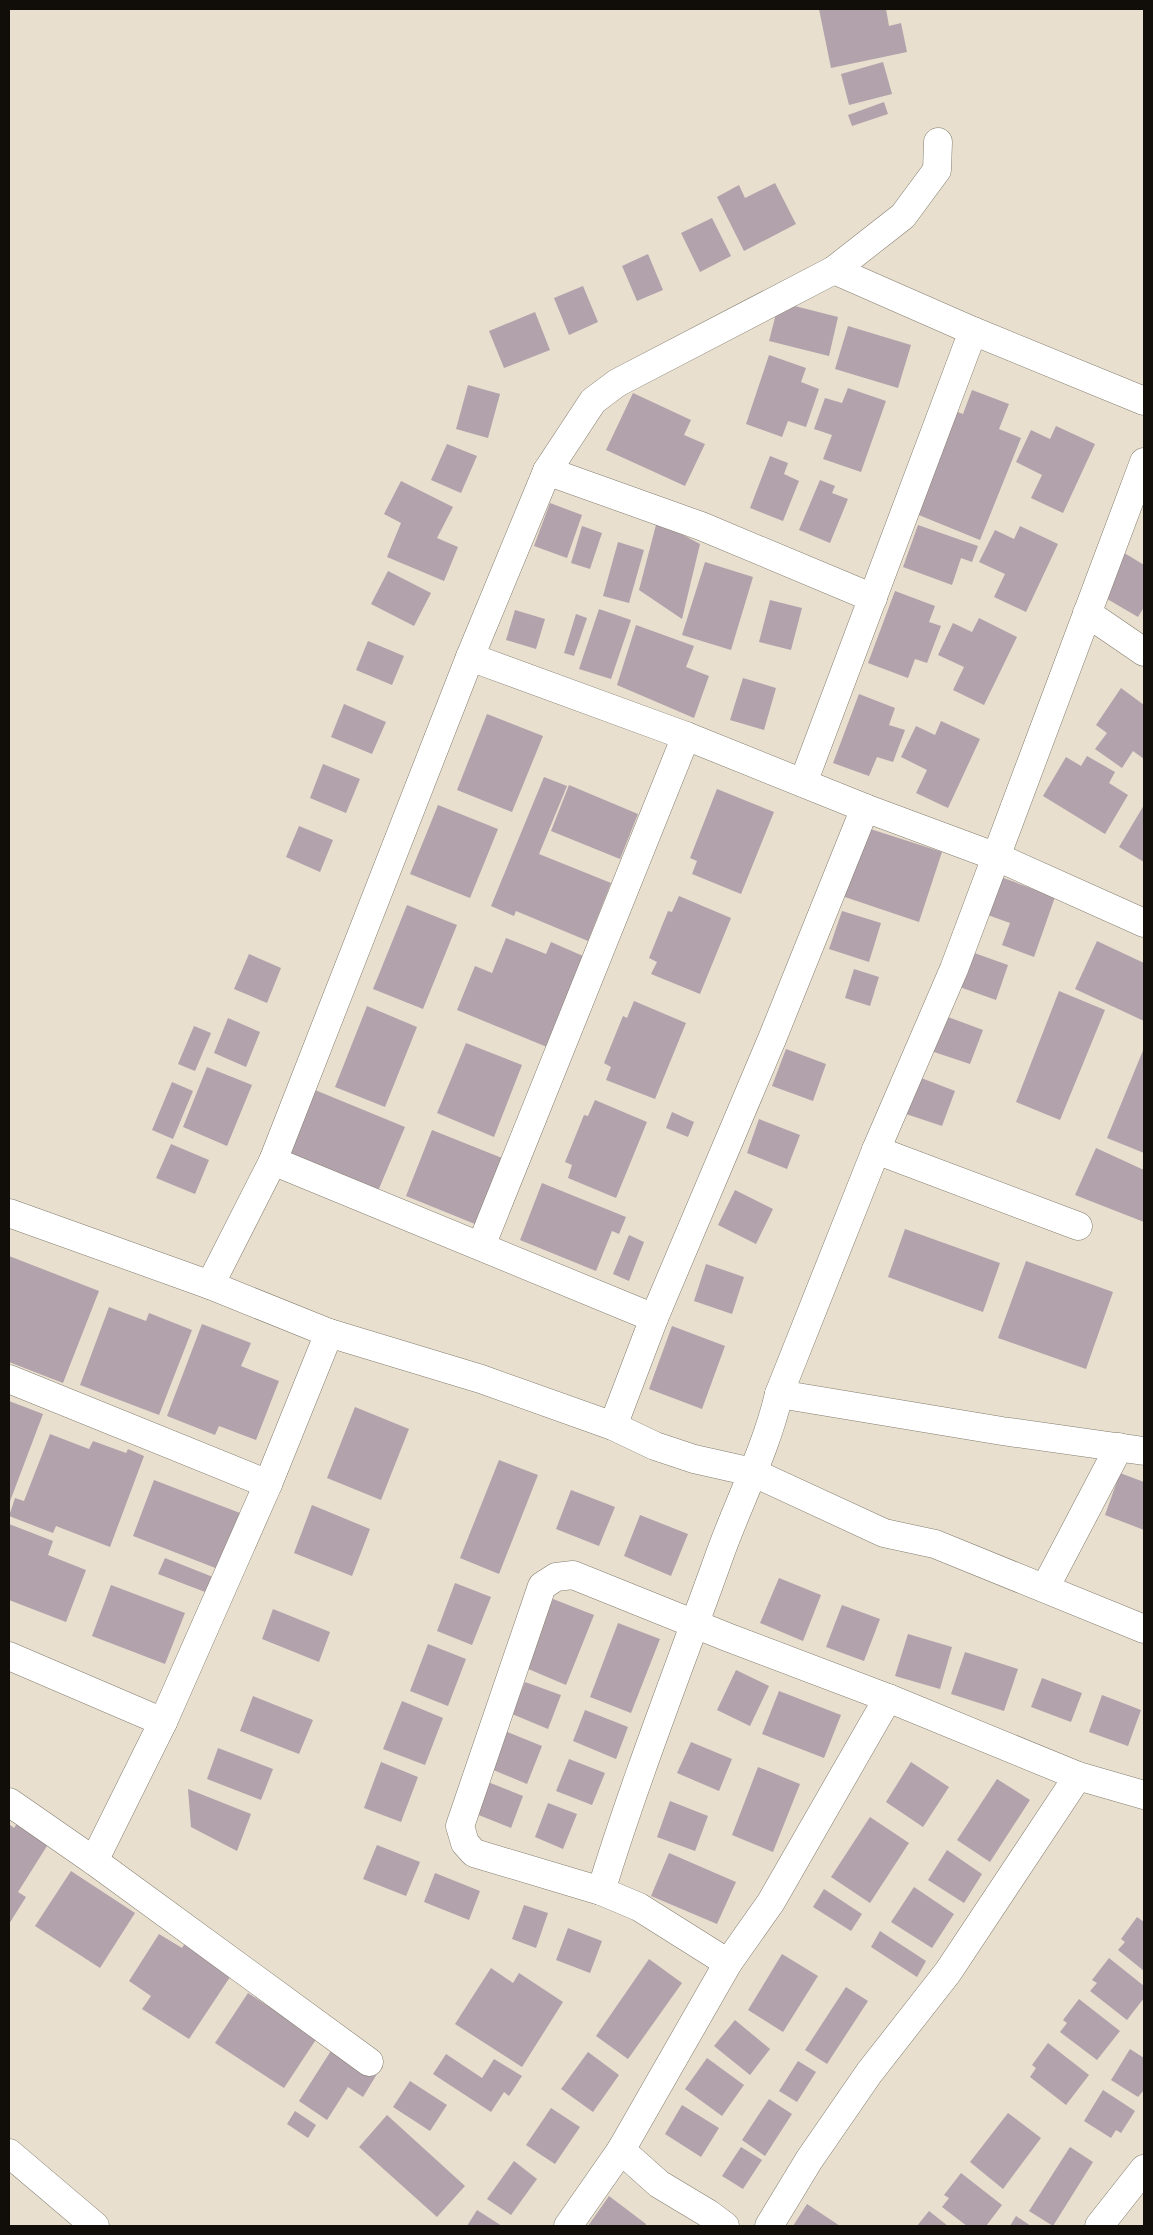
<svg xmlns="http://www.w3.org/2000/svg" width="1153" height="2235" font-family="Overpass,sans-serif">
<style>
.building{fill:#b2a2ac}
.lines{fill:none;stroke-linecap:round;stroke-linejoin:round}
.minor-casing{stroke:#847d6e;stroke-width:29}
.minor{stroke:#fff;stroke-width:28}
</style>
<rect width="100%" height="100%" fill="#e8dfcf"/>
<g class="building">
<path d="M819 9H886L889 26 901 23 907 52 831 68Z"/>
<path d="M883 62 892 94 849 105 841 74Z"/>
<path d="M884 102 888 114 852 126 848 115Z"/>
<path d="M775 183 796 224 744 251 717 197 739 185 745 198Z"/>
<path d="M712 218 731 256 700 272 681 233Z"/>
<path d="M648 254 663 290 637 301 622 266Z"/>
<path d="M583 286 598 322 569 335 554 298Z"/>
<path d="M779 302 838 317 829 356 769 341Z"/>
<path d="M535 312 550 350 504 368 489 331Z"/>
<path d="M848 326 911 345 898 388 835 369Z"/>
<path d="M769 355 806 368 801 382 819 389 806 427 788 421 782 437 746 424Z"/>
<path d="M468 385 500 394 488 438 456 429Z"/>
<path d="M848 388 886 401 861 472 823 459 832 435 814 429 825 398 842 403Z"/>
<path d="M972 390 1009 404 999 429 1021 438 980 540 909 511 950 409 963 414Z"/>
<path d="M633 393 691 420 684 435 705 444 685 486 606 450Z"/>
<path d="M1056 426 1095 444 1063 513 1031 498 1042 475 1016 462 1031 430 1050 439Z"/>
<path d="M447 444 477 456 461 493 431 480Z"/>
<path d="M770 456 788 463 784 474 799 481 783 521 750 508Z"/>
<path d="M820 480 835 486 832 493 848 499 830 543 799 530Z"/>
<path d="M401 481 453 507 437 538 458 547 444 581 387 557 401 523 384 514Z"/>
<path d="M550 503 582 515 567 558 534 546Z"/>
<path d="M657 521 700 544 682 619 639 590Z"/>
<path d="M918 525 978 546 972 562 961 558 952 585 903 567Z"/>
<path d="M582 526 602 533 590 569 571 563Z"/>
<path d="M1020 526 1058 544 1026 612 994 597 1005 574 979 562 995 530 1014 539Z"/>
<path d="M618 542 644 550 629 603 603 596Z"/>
<path d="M1121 551 1144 565V607L1138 617 1097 593Z"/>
<path d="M705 562 753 577 731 650 682 635Z"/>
<path d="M388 571 431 593 414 626 371 604Z"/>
<path d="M895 591 935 606 929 622 941 626 927 663 915 659 908 678 868 663Z"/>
<path d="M770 600 802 608 791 650 759 642Z"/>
<path d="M599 609 631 620 611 679 579 669Z"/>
<path d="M515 610 545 619 536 649 506 640Z"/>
<path d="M576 614 587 618 574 656 564 653Z"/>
<path d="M979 618 1017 637 984 705 953 690 964 667 938 655 953 623 972 632Z"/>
<path d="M636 625 694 646 686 667 709 676 694 718 617 685Z"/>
<path d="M368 641 404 656 392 685 356 670Z"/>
<path d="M743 678 776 688 764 730 730 720Z"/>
<path d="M1121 688 1144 705V759L1133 751 1122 768 1095 749 1107 733 1096 725Z"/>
<path d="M859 694 895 708 889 725 905 730 893 762 877 757 869 776 833 763Z"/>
<path d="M344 704 386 722 372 754 331 737Z"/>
<path d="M487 714 543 736 512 812 457 790Z"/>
<path d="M941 721 980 739 948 808 916 793 927 770 901 757 916 726 935 735Z"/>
<path d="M1087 756 1115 772 1109 783 1128 795 1105 834 1043 796 1066 757 1081 766Z"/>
<path d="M323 764 360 779 346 813 310 798Z"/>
<path d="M544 777 567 786 539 854 611 883 588 941 516 911 514 916 491 906Z"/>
<path d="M569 785 638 814 620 859 551 831Z"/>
<path d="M717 789 774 812 741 894 692 874 697 861 690 858Z"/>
<path d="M438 805 498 829 470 898 410 874Z"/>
<path d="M1144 805V862L1119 847Z"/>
<path d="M299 826 333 840 320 872 286 857Z"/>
<path d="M861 826 942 852 919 922 839 895Z"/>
<path d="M998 876 1055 897 1034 957 1002 945 1010 923 985 914Z"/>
<path d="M679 896 731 918 700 994 651 974 657 962 649 958 668 911 672 912Z"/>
<path d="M407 905 457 925 423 1009 373 989Z"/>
<path d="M842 911 881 923 869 962 829 949Z"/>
<path d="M506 938 546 954 551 942 583 956 547 1047 457 1010 475 966 492 973Z"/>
<path d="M1097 941 1144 963V1021L1075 989Z"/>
<path d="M966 950 1008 965 996 1000 954 985Z"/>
<path d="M249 954 281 968 267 1003 234 989Z"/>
<path d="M854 969 879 977 870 1006 845 998Z"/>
<path d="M1059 991 1105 1010 1060 1120 1016 1102Z"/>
<path d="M634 1001 686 1023 655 1099 606 1080 611 1067 604 1063 623 1016 627 1018Z"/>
<path d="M367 1006 417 1027 385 1107 335 1087Z"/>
<path d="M940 1014 983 1030 970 1064 928 1050Z"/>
<path d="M228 1018 260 1032 246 1067 214 1053Z"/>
<path d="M194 1026 211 1033 195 1071 178 1064Z"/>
<path d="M466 1043 522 1065 494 1137 437 1113Z"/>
<path d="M1144 1048V1153L1107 1138Z"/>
<path d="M786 1049 826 1064 813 1101 772 1086Z"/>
<path d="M207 1067 252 1085 227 1146 183 1127Z"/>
<path d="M916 1076 955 1091 942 1126 903 1113Z"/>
<path d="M172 1082 193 1091 173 1139 152 1130Z"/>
<path d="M315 1090 405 1127 378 1191 289 1155Z"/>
<path d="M595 1100 647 1122 616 1198 568 1178 572 1165 565 1162 584 1115 588 1116Z"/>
<path d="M672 1112 694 1122 688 1137 666 1128Z"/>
<path d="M759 1119 800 1135 787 1169 747 1153Z"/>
<path d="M432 1130 502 1158 475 1224 406 1196Z"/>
<path d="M171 1144 209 1160 195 1194 156 1178Z"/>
<path d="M1096 1148 1144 1170V1222L1075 1195Z"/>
<path d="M542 1183 626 1217 619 1234 612 1231 596 1271 520 1240Z"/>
<path d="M735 1190 773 1209 756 1244 718 1225Z"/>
<path d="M905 1229 1000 1263 983 1312 888 1277Z"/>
<path d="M629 1235 644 1242 629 1281 613 1274Z"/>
<path d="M9 1256 99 1291 63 1383 9 1362Z"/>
<path d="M1026 1261 1113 1292 1086 1369 998 1338Z"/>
<path d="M706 1264 744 1277 732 1314 694 1301Z"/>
<path d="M109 1307 146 1321 149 1313 192 1330 159 1415 80 1385Z"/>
<path d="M202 1324 251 1343 241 1366 279 1381 256 1440 219 1426 215 1435 167 1416Z"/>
<path d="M672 1326 725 1346 702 1409 649 1389Z"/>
<path d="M9 1401 43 1414 9 1504Z"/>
<path d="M355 1407 409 1429 381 1500 327 1478Z"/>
<path d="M50 1434 89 1449 93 1441 126 1453 128 1449 144 1456 110 1547 56 1526 53 1533 9 1516 15 1498 24 1501Z"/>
<path d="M499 1460 538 1475 499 1574 460 1558Z"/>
<path d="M1120 1473 1144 1482V1530L1105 1515Z"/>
<path d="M154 1480 240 1513 218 1569 133 1536Z"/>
<path d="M571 1490 615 1507 599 1546 556 1529Z"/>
<path d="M312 1505 370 1529 352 1576 294 1553Z"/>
<path d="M640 1515 688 1534 671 1576 624 1556Z"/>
<path d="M9 1524 53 1541 48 1555 86 1570 66 1622 9 1600Z"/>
<path d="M165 1558 218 1579 213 1595 158 1574Z"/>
<path d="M779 1578 821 1595 803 1641 760 1623Z"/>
<path d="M455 1583 491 1597 472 1645 437 1631Z"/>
<path d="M111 1585 185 1613 165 1664 92 1636Z"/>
<path d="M553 1599 594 1615 566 1685 526 1668Z"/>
<path d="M842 1605 880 1619 864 1661 826 1647Z"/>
<path d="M273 1609 330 1632 319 1662 262 1639Z"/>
<path d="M618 1623 660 1639 631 1713 590 1697Z"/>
<path d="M908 1634 952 1647 940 1689 895 1676Z"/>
<path d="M428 1644 466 1659 448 1706 410 1691Z"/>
<path d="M965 1652 1018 1669 1004 1711 951 1694Z"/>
<path d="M736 1670 769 1686 750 1726 717 1710Z"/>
<path d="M1042 1678 1082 1693 1071 1722 1031 1707Z"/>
<path d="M525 1682 561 1695 548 1729 512 1714Z"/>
<path d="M779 1691 841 1715 824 1758 762 1734Z"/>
<path d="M1102 1695 1141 1710 1128 1746 1089 1732Z"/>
<path d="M253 1696 313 1720 299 1754 240 1731Z"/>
<path d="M402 1701 443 1718 425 1765 383 1749Z"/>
<path d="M585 1710 628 1727 616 1759 573 1741Z"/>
<path d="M505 1731 542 1746 527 1784 491 1769Z"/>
<path d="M691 1742 732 1759 719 1791 677 1773Z"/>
<path d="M218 1748 273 1769 261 1800 207 1779Z"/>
<path d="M569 1759 605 1773 592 1805 556 1791Z"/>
<path d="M381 1762 418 1777 401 1822 364 1808Z"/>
<path d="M911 1762 949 1787 923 1827 886 1802Z"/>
<path d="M758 1767 800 1784 773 1852 732 1835Z"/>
<path d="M997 1779 1030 1800 990 1862 957 1840Z"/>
<path d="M488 1782 523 1796 511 1828 476 1814Z"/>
<path d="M188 1789 251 1814 237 1851 191 1827Z"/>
<path d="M670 1801 708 1816 695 1851 657 1837Z"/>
<path d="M548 1803 577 1814 563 1849 535 1837Z"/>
<path d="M870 1817 909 1843 870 1903 831 1877Z"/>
<path d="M21 1818 52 1838 18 1892 26 1897 9 1924V1824L14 1828Z"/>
<path d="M377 1845 420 1862 406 1896 363 1879Z"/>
<path d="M947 1850 982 1874 964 1903 928 1880Z"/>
<path d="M669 1853 736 1882 717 1924 651 1896Z"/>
<path d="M71 1871 135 1913 100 1968 35 1926Z"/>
<path d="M435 1873 480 1891 469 1920 424 1902Z"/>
<path d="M914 1887 954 1914 932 1948 891 1922Z"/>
<path d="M824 1889 862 1914 851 1931 813 1907Z"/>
<path d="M524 1905 548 1913 536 1948 512 1939Z"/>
<path d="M1137 1917 1144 1922V1971L1118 1950 1125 1942 1121 1939Z"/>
<path d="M568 1928 602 1941 590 1973 556 1960Z"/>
<path d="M880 1931 926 1961 917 1977 871 1947Z"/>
<path d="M159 1934 182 1948 187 1940 234 1971 189 2039 142 2009 151 1996 129 1981Z"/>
<path d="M782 1954 818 1976 783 2032 748 2010Z"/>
<path d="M1109 1958 1144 1986V1998L1127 2020 1090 1991 1097 1983 1092 1980Z"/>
<path d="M649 1959 682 1983 628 2059 596 2036Z"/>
<path d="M491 1968 513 1983 519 1973 563 2002 522 2067 455 2024Z"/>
<path d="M846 1987 868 2001 827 2064 805 2050Z"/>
<path d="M248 1993 317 2038 284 2088 215 2043Z"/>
<path d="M1079 1999 1120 2031 1097 2060 1060 2032 1067 2023 1063 2020Z"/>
<path d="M735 2020 770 2049 750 2075 714 2046Z"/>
<path d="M1048 2043 1089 2075 1066 2105 1030 2077 1036 2068 1032 2065Z"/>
<path d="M334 2046 377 2074 363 2097 348 2087 327 2120 299 2101Z"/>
<path d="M1130 2049 1144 2058V2090L1138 2097 1111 2080Z"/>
<path d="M588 2052 619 2075 593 2112 561 2089Z"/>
<path d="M446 2054 482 2078 494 2059 522 2076 509 2096 504 2092 491 2112 433 2074Z"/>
<path d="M707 2058 744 2085 722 2116 685 2089Z"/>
<path d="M798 2061 816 2072 797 2102 779 2091Z"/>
<path d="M410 2081 447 2105 430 2131 393 2107Z"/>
<path d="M1103 2090 1135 2111 1121 2133 1116 2130 1111 2138 1084 2121Z"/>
<path d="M769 2099 792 2114 765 2156 742 2140Z"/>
<path d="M682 2105 719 2128 701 2157 665 2134Z"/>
<path d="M551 2108 580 2127 555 2164 526 2145Z"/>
<path d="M295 2111 316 2125 308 2138 287 2124Z"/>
<path d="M1008 2113 1041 2138 1003 2189 970 2162Z"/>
<path d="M387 2115 465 2186 437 2217 359 2147Z"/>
<path d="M741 2147 762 2160 743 2189 722 2176Z"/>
<path d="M1070 2147 1093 2162 1053 2226 1029 2211Z"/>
<path d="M514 2161 537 2179 511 2215 487 2199Z"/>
<path d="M961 2173 1002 2205 986 2226H967L942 2207 949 2198 944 2195Z"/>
<path d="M609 2196 646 2224 645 2226H588Z"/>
<path d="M807 2204 840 2226H793Z"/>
<path d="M477 2210 502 2226H467Z"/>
<path d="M929 2211 948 2226H917Z"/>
<path d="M1016 2216 1031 2226H1010Z"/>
</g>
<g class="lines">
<defs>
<g id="minor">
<path d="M834 270 973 331 1144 401"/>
<path d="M547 471 701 526 873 598"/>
<path d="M1087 613 1144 652"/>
<path d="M470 657 686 736 865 808 997 857 1144 923"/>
<path d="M803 783 973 331"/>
<path d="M876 1150 1078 1226"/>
<path d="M273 1161 654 1318"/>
<path d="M9 1213 210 1285 329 1333 481 1379 613 1426 655 1446 694 1459 752 1472 884 1533 935 1544 1144 1629"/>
<path d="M481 1246 686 736"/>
<path d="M210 1285 273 1161 470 657 547 471 593 401 617 383 834 270 903 216 937 170 938 142"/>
<path d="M9 1379 268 1484"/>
<path d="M779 1394 1002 1431 1144 1451"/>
<path d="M613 1426 654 1318 772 1039 865 808"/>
<path d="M1045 1588 1119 1447"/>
<path d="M9 1656 163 1722"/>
<path d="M9 1802 94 1861 369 2062"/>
<path d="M94 1861 163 1722 268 1484 329 1333"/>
<path d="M601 1891C636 1777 680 1666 720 1554 739 1501 766 1450 779 1394L876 1150 954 969 1144 462"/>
<path d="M728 1963 639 1907 601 1891 474 1853 465 1843 460 1826 542 1586 556 1577 573 1575 727 1637 888 1698 1078 1776 1144 1795"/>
<path d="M621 2150 659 2184 709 2214 725 2226"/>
<path d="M9 2153 95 2226"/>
<path d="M568 2226 621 2150 728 1963 771 1902 888 1698"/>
<path d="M769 2226 809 2160 869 2073 948 1972 1078 1776"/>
<path d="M1099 2226 1144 2169"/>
</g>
</defs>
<use href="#minor" class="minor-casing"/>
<use href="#minor" class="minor"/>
</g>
<rect width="1153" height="2235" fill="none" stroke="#110e09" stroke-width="20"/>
</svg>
